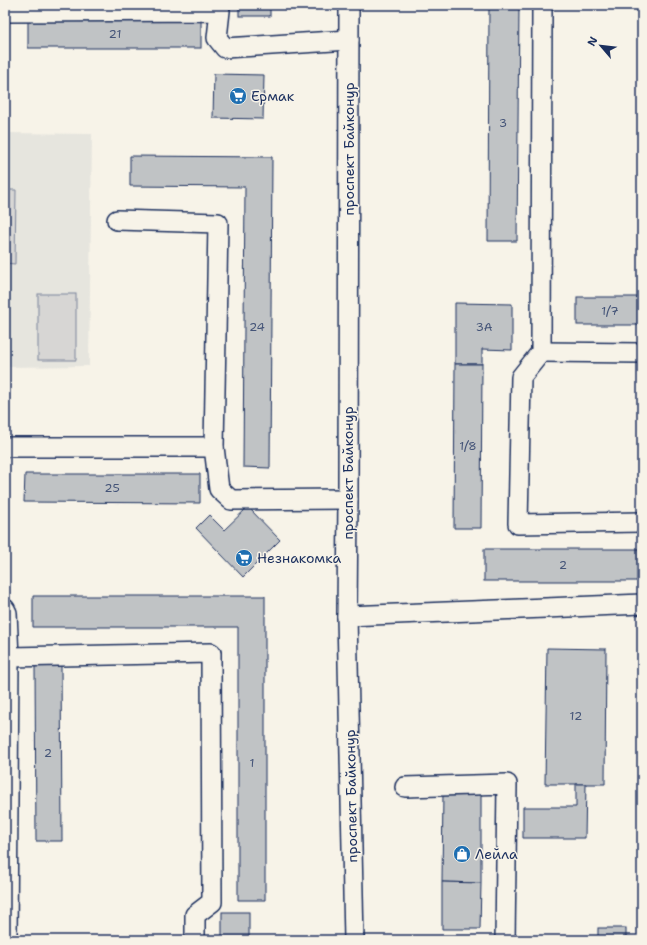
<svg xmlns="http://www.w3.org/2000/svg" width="647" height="945" font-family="'Shantell Sans',sans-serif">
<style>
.built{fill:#e6e5de}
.green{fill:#d7d6d4;stroke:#798299}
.building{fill:#c0c3c5;stroke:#1b2f5e}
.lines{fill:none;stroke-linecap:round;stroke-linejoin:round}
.minor-casing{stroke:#1b2f5e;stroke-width:22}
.minor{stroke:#f7f3e8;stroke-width:19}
.labels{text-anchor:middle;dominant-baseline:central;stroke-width:3;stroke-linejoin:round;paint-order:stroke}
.number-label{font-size:12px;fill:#445478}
.poi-label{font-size:14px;fill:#1b2f5e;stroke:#f7f3e8;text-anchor:start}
.street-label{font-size:14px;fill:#1b2f5e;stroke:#f7f3e8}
</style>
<rect width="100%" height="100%" fill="#f7f3e8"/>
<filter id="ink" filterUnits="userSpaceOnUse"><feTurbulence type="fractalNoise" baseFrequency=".025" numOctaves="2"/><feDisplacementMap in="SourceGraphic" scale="8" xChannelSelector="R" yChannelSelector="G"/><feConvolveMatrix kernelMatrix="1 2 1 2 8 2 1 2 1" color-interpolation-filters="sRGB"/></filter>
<g filter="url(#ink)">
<g class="built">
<rect x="640" y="5" width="2" height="268"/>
<path d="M5 133 92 134 89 366 5 367Z"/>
</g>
<g class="green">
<path d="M5 190H16L15 264 5 263Z"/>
<rect x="38" y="294" width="38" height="66"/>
</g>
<g class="building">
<rect x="239" y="5" width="31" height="11"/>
<path d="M489 5H519L517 241H488Z"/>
<rect x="28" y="20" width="173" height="28"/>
<path d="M214 74 264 75 263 119 213 118Z"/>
<path d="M130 156 272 157 270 468 243 467 245 187 130 186Z"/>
<rect x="577" y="297" width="65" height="28"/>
<path d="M455 303 512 304V350L482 349V364H455Z"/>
<path d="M455 364H482L481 528H454Z"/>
<path d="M25 474H200V503L24 502Z"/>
<path d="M248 507 280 540 243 577 196 528 209 515 224 530Z"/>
<rect x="484" y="549" width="158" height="32"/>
<path d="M33 596H265V900H238V627H33Z"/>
<path d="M547 648 606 649 605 784H545Z"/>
<path d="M35 665H61L62 841H36Z"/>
<path d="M576 784H586L585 838H523V807H576Z"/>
<path d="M443 792H481V883L442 882Z"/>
<path d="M442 882 481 883 480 929H442Z"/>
<rect x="222" y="912" width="27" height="28"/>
<rect x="598" y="928" width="28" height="12"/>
</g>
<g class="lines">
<defs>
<g id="minor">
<path d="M349 5 348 499 347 616 354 940"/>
<path d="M542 5 541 352 521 377 518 524 642 522"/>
<path d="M5 12 220 11 217 38 225 48 349 40"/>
<path d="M117 220 218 223 214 447 219 489 231 500 348 499"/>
<path d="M541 352 642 353"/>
<path d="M5 447H214"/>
<path d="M5 609 7 613 9 657 7 940"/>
<path d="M347 616 642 604"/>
<path d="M9 657 211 653 212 902 195 915V940"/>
<path d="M405 787 507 784 505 940"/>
</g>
</defs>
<use href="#minor" class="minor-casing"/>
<use href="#minor" class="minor"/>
</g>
</g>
<defs>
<symbol id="supermarket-disc" viewBox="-11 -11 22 22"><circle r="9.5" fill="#1f6fb2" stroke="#f7f3e8"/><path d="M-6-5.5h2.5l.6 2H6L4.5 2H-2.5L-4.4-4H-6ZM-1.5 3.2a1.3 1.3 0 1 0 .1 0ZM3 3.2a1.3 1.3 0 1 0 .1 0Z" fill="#fff"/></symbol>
<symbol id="shop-disc" viewBox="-11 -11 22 22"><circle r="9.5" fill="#1f6fb2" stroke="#f7f3e8"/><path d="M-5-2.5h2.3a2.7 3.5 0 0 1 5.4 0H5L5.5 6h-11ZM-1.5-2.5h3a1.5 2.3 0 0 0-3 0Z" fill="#fff"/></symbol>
</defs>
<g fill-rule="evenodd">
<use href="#supermarket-disc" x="228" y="86" width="20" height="20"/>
<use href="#supermarket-disc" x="234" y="548" width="20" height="20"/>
<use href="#shop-disc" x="452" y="844" width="20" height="20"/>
</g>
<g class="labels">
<g class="number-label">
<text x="115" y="34">21</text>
<text x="503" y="123">3</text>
<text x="610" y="311">1/7</text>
<text x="257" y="327">24</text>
<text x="484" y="327">3А</text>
<text x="468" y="446">1/8</text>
<text x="112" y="488">25</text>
<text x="563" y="565">2</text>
<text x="576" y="716">12</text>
<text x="48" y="753">2</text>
<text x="252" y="763">1</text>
</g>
<g class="poi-label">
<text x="251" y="96">Ермак</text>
<text x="257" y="558">Незнакомка</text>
<text x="475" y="854">Лейла</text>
</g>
<g class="street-label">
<text transform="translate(349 149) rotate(-90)">проспект Байконур</text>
<text transform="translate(348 473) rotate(-90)">проспект Байконур</text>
<text transform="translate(351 796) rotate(-91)">проспект Байконур</text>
</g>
</g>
<rect width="647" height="945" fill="none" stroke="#f7f3e8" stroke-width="20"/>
<rect x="10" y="10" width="627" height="925" fill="none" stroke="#1b2f5e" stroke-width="1.5" filter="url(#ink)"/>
<g transform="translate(601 46) rotate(298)" stroke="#f7f3e8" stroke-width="3" paint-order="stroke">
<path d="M0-3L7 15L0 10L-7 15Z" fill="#1b2f5e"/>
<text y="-6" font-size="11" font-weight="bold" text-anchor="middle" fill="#1b2f5e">N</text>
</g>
</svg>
